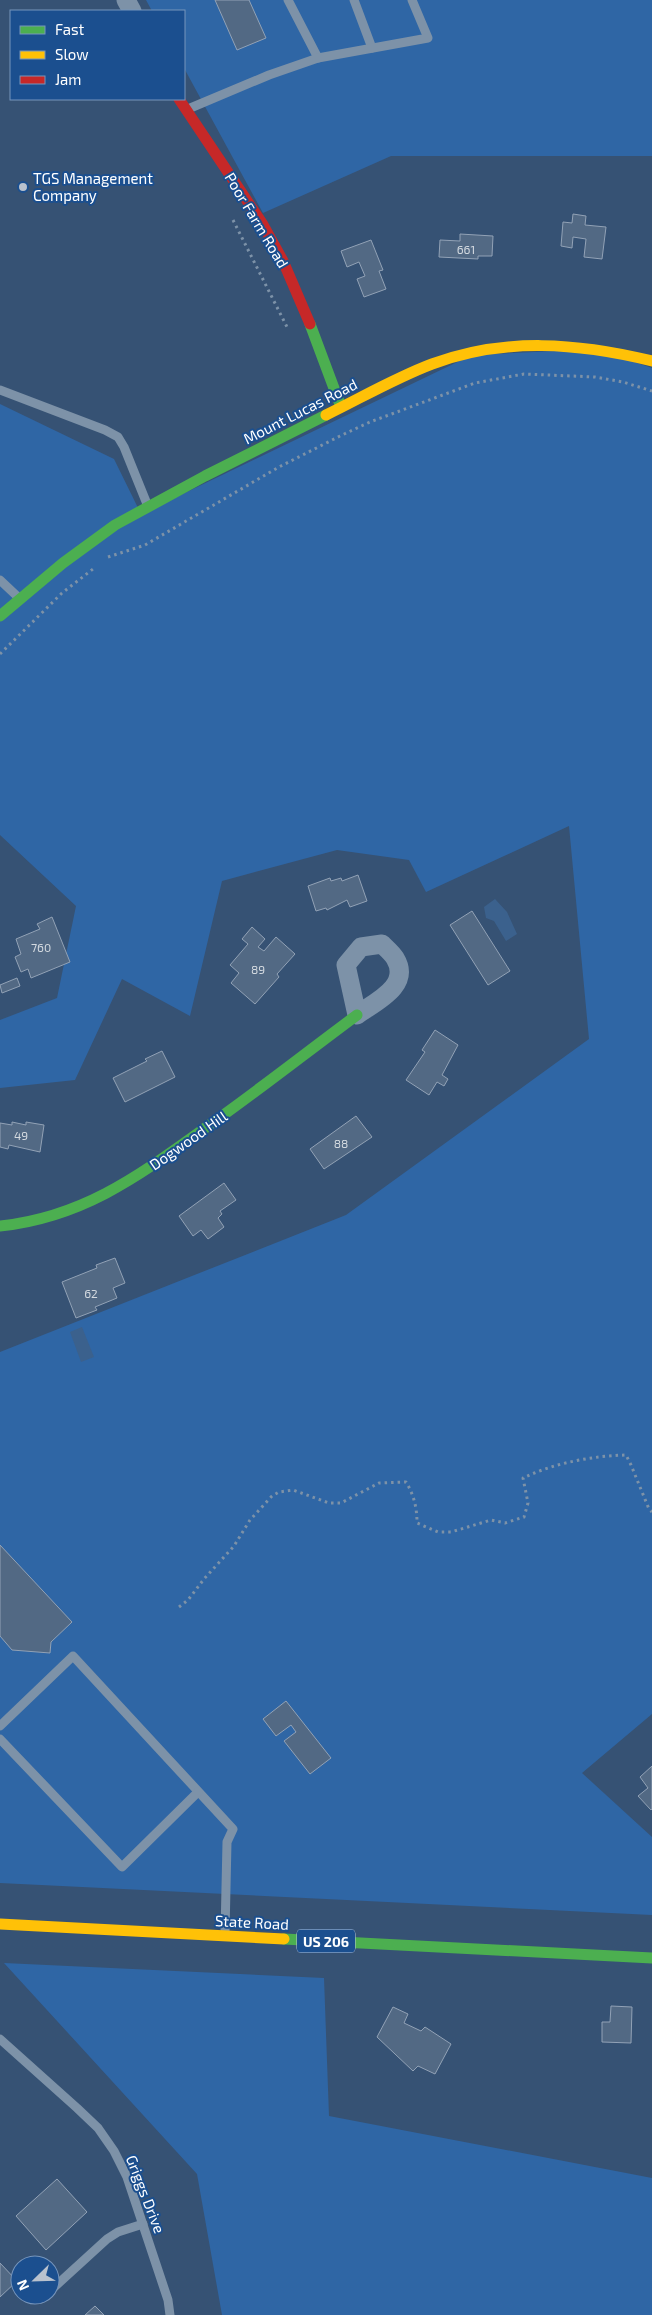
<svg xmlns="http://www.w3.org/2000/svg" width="652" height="2315" font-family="'Exo 2',sans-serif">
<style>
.green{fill:#2f66a5}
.water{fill:#3b618d}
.building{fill:#526984;stroke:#92a2b6}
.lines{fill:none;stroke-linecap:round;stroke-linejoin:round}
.path{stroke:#7d92a8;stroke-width:3;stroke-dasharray:2.5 4;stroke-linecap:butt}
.lane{stroke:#7d92a8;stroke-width:9}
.street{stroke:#7d92a8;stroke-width:19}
.fast{stroke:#4caf50;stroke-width:11}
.slow{stroke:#ffc107;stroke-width:11}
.jam{stroke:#c62828;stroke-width:11}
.poi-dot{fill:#b9c2ce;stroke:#1b4f8f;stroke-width:2}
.labels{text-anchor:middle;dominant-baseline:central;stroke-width:4;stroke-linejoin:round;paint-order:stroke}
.number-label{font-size:12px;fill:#d4dae0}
.shield{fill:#1b4f8f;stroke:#bbcadd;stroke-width:1}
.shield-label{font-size:14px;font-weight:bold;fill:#fff}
.poi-label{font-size:15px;fill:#fff;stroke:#1b4f8f;text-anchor:start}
.street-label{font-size:15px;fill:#fff;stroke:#1b4f8f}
</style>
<rect width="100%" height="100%" fill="#365274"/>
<g class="green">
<path d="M146 0H652V156H391L263 213 184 68V11H152Z"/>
<path d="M596 349 652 368V1714L582 1773 652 1837V1915L0 1883V1352L346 1215 589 1039 569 826 426 892 409 860 337 850 222 881 190 1016 122 979 75 1080 0 1088V1020L57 998 76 906 0 835V404L114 459 141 514 472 355Z"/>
<path d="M4 1963 324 1978 329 2116 652 2178V2315H222L197 2174Z"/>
</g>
<g class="water">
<path d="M495 899 507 912 517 934 506 941 494 921 486 918 484 907Z"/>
<path d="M82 1327 94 1357 81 1362 70 1332Z"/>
</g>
<g class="building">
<path d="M215 0H249L266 38 237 50Z"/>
<path d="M573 214 586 216 585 225 606 227 602 259 584 257 586 239 573 237 572 248 561 246 563 222 572 223Z"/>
<path d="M460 234 493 236 492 256H478V259L439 257 440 240 460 241Z"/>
<path d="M371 240 383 270 379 271 386 289 364 297 357 279 365 276 359 262 347 267 341 251Z"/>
<path d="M358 875 367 901 350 907 347 900 327 910 326 908 316 911 308 886 330 878 331 881 341 878 342 881Z"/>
<path d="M472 911 510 971 488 985 450 925Z"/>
<path d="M52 917 70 962 31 978 28 969 21 972 15 957 21 954 16 939 40 929 37 924Z"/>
<path d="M252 927 265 939 258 947 264 951 276 937 295 954 277 974 279 977 255 1004 231 983 239 973 230 965 248 944 242 939Z"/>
<path d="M17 978 20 986 2 993 0 985Z"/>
<path d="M435 1030 458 1045 442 1075 448 1079 444 1086 437 1082 429 1095 406 1080 425 1052 422 1050Z"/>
<path d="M162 1051 175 1077 125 1102 113 1078 147 1061 145 1059Z"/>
<path d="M356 1116 372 1137 324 1169 310 1149Z"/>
<path d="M12 1122 26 1125V1122L44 1125 40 1152 9 1145 8 1149 0 1147V1123L12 1125Z"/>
<path d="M224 1183 236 1200 220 1211 222 1214 218 1218 224 1227 208 1239 201 1230 193 1236 179 1216Z"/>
<path d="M115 1258 125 1283 113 1288 117 1298 95 1307 97 1310 76 1318 62 1282 97 1268 96 1265Z"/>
<path d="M0 1545 72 1622 51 1642 50 1653 12 1650 0 1636Z"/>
<path d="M286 1701 331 1758 310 1774 284 1741 296 1732 291 1725 276 1736 263 1719Z"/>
<path d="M652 1766V1809L651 1810 638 1796 648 1788 640 1777Z"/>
<path d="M611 2006 632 2007 631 2043 602 2042V2022H610Z"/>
<path d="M393 2007 408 2014 404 2023 421 2031 425 2027 451 2044 435 2074 418 2066 413 2071 377 2037Z"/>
<path d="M57 2179 87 2212 46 2250 16 2216Z"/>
<path d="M0 2263 17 2281 0 2297Z"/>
<path d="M95 2306 104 2315H85Z"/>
</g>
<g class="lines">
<g class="path">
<path d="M233 220 288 329"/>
<path d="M108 557 145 545 279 467 340 436 370 422 475 383 524 374 595 377 623 382 652 391"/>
<path d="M0 654 62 593 93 569"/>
<path d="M179 1607 188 1600 204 1579 234 1546 250 1520 272 1496 279 1492 293 1490 329 1503H341L379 1483 406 1482C414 1495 417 1508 417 1523L438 1532H451L491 1520 505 1523 524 1517 528 1503 523 1478C554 1463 592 1456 626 1455L631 1465 649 1509 652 1512"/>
</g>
<g class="lane">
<path d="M288 0 318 58"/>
<path d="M354 0 372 48"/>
<path d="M188 109 269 75 318 58 428 38 412 0"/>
<path d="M0 390 105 430 118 437 124 447 147 504"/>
<path d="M0 580 18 597"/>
<path d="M0 1726 73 1656 233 1829 227 1842 225 1933"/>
<path d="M0 1739 122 1867 198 1792"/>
<path d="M0 2039 77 2108 98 2128 114 2151 127 2177 168 2300 170 2315"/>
<path d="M50 2291 107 2239 118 2232 143 2224"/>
<path d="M41 2299 46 2295"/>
</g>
<g class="street">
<path d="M126 0 132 11"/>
<path d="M382 944C386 948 392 953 395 958 412 986 375 1002 357 1015L346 965 361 947Z"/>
</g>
<g class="fast">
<path d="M310 324 341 407"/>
<path d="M0 616 63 563 115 525 205 476 326 415"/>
<path d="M0 1226C85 1217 141 1174 208 1126 259 1090 307 1052 357 1015"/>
<path d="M284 1939 652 1958"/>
</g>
<g class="slow">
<path d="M326 415C361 398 395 378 432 364 504 337 579 343 652 361"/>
<path d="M0 1924 284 1939"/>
</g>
<path class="jam" d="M179 99 262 223 283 261 310 324"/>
</g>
<circle class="poi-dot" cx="23" cy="187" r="5"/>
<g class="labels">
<g class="number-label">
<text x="466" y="249">661</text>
<text x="41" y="947">760</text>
<text x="258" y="969">89</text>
<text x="21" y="1135">49</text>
<text x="341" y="1143">88</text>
<text x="91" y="1293">62</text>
</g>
<rect class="shield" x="297" y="1929.5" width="58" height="23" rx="4"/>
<g class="shield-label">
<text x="326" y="1941">US 206</text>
</g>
<g class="poi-label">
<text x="33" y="178">TGS Management<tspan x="33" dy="17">Company</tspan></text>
</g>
<g class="street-label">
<text transform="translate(257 220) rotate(59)">Poor Farm Road</text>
<text transform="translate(300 411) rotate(-27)">Mount Lucas Road</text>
<text transform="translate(188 1140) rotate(-35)">Dogwood Hill</text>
<text transform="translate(252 1922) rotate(3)">State Road</text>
<text transform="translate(146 2194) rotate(69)">Griggs Drive</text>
</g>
</g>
<rect x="10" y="10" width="175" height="90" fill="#1b4f8f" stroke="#7695bc"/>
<rect x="20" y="26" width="25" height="8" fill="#4caf50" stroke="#7695bc"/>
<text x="55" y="35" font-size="15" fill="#ffffff">Fast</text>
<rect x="20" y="51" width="25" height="8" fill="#ffc107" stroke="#7695bc"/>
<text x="55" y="60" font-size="15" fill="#ffffff">Slow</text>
<rect x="20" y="76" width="25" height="8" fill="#c62828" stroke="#7695bc"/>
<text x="55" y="85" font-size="15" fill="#ffffff">Jam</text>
<g transform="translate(35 2280) rotate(247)"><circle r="24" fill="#1b4f8f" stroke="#7695bc"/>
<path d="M0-4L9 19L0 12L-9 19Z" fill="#b9c2ce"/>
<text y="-8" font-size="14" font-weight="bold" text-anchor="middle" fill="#ffffff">N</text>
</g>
</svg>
